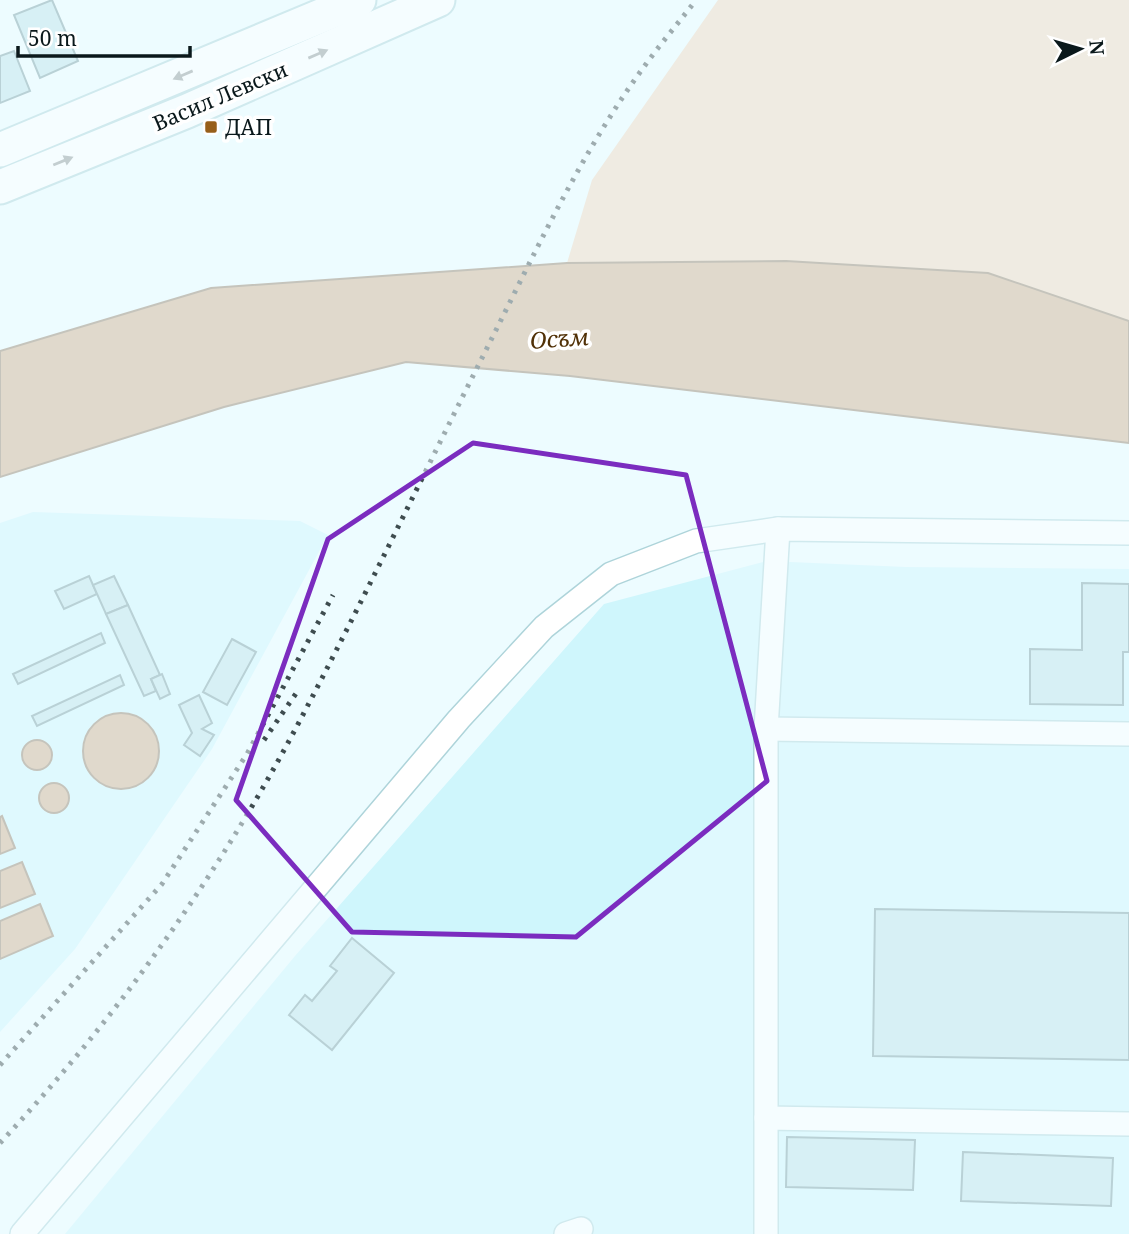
<svg xmlns="http://www.w3.org/2000/svg" width="1129" height="1234" font-family="'Noto Serif',serif">
<style>
.built{fill:#cff6fc;fill-rule:evenodd}
.green{fill:#f1d8bf}
.water{fill:#d0af8e;stroke:#95826c;stroke-width:2}
.building{fill:#bde3e9;stroke:#7a9ea4;stroke-width:2}
.lines{fill:none;stroke-linecap:round;stroke-linejoin:round}
.minor-casing{stroke:#aed4da;stroke-width:26}
.secondary-casing{stroke:#aed4da;stroke-width:37}
.minor{stroke:#fff;stroke-width:23}
.secondary{stroke:#fff;stroke-width:33}
.rail{stroke:#3e4c4f;stroke-width:5;stroke-dasharray:3.5 7;stroke-linecap:butt}
.oneway{fill:#919798}
.marked{fill:none;stroke:#7b2cbf;stroke-width:5;stroke-linejoin:round}
.poi-dot{fill:#975f1a;stroke:#fff;stroke-width:2.5}
.labels{text-anchor:middle;dominant-baseline:central;stroke-width:7;stroke-linejoin:round;paint-order:stroke}
.street-label{font-size:21px;fill:#0a181b;stroke:#fff}
.poi-label{font-size:21px;fill:#0a181b;stroke:#fff;text-anchor:start}
.water-label{font-size:23px;font-style:italic;fill:#513107;stroke:#fff}
</style>
<rect width="100%" height="100%" fill="#edfcff"/>
<g class="built">
<path d="M33 512 300 521 328 535 212 749 75 949 0 1032V959L53 936 39 905 0 921V908L35 894 22 862 0 871V854L15 848 0 817V523ZM100 633 105 643 17 683 13 674ZM119 675 124 685 36 725 32 715ZM122 713 142 720 156 736 159 746 102 784 87 768 83 745 87 734 111 714Z"/>
<path d="M767 561 906 567 1129 569V1234H65L295 956 604 604Z"/>
</g>
<path class="green" d="M718 0H1129V321L988 273 786 261 567 263 592 180Z"/>
<g class="water">
<path d="M786 261 988 273 1129 321V443L570 376 406 362 224 407 0 477V351L211 288 567 263Z"/>
<circle cx="121" cy="751" r="38"/>
<circle cx="37" cy="755" r="15"/>
<circle cx="54" cy="798" r="15"/>
<path d="M2 816 15 848 0 854V817Z"/>
<path d="M22 862 35 894 0 908V871Z"/>
<path d="M40 904 53 936 0 959V921Z"/>
</g>
<g class="building">
<path d="M52 0 78 61 40 78 14 15Z"/>
<path d="M14 51 30 91 0 103V56Z"/>
<path d="M89 576 97 594 64 609 55 591Z"/>
<path d="M114 576 128 605 106 614 93 585Z"/>
<path d="M1082 583 1129 584V652H1123V705L1030 704V649L1082 650Z"/>
<path d="M128 605 160 675 151 679 156 691 144 696 106 614Z"/>
<path d="M101 633 105 643 18 684 13 674Z"/>
<path d="M232 639 256 652 227 705 203 692Z"/>
<path d="M162 674 170 694 160 699 151 679Z"/>
<path d="M120 675 124 685 37 726 32 716Z"/>
<path d="M199 695 212 723 202 729 214 735 200 756 184 745 192 733 179 705Z"/>
<path d="M875 909 1129 913V1060L873 1056Z"/>
<path d="M352 938 394 973 332 1050 289 1015 305 995 312 1001 337 971 330 966Z"/>
<path d="M787 1137 915 1140 913 1190 786 1187Z"/>
<path d="M963 1152 1113 1158 1111 1206 961 1201Z"/>
</g>
<g class="lines">
<defs>
<g id="minor">
<path d="M766 729 1129 734"/>
<path d="M766 1118 1129 1124"/>
<path d="M22 1234 459 719 544 627 611 574 696 541 778 529 1129 533"/>
<path d="M566 1234 581 1229"/>
<path d="M766 1234V729L778 529"/>
</g>
<g id="secondary">
<path d="M0 150 359 0"/>
<path d="M0 187 187 111 438 0"/>
</g>
</defs>
<use href="#minor" class="minor-casing"/>
<use href="#secondary" class="secondary-casing"/>
<use href="#minor" class="minor"/>
<use href="#secondary" class="secondary"/>
<g class="rail">
<path d="M264 740 297 692"/>
<path d="M0 1065 162 884 247 754 333 595"/>
<path d="M0 1143C116 1019 217 877 297 726 362 603 422 477 485 352 534 255 581 152 646 64 662 42 680 21 696 0"/>
</g>
</g>
<defs><path id="oneway-solid" d="M-6-.8H1V-3.2L6.5 0L1 3.2V.8H-6Z" transform="scale(1.75)"/></defs>
<g class="oneway">
<use href="#oneway-solid" transform="translate(318 54) rotate(-23)"/>
<use href="#oneway-solid" transform="translate(183 75) rotate(157)"/>
<use href="#oneway-solid" transform="translate(63 161) rotate(-22)"/>
</g>
<path d="M0 0H1129V1234H0ZM473 443 686 475 767 781 576 937 352 932 236 800 328 539Z" fill="#edfcff" fill-opacity=".55" fill-rule="evenodd"/>
<path class="marked" d="M473 443 686 475 767 781 576 937 352 932 236 800 328 539Z"/>
<rect class="poi-dot" x="204" y="120" width="14" height="14" rx="3.5"/>
<g class="labels">
<g class="street-label">
<text transform="translate(220 96) rotate(-23)">Васил Левски</text>
</g>
<g class="poi-label">
<text x="225" y="127">ДАП</text>
</g>
<g class="water-label">
<text transform="translate(559 338) rotate(-4)">Осъм</text>
</g>
</g>
<g transform="translate(1080 49) rotate(85)" stroke="#ffffff" stroke-width="5" paint-order="stroke">
<path d="M0-5L12 26L0 18L-12 26Z" fill="#0a181b"/>
<text y="-10" font-size="19" font-weight="bold" text-anchor="middle" fill="#0a181b">N</text>
</g>
<path d="M18 46v10h172v-10" fill="none" stroke="#0a181b" stroke-width="3.5"/>
<text x="28" y="46" font-size="21" fill="#0a181b" stroke="#ffffff" stroke-width="5" paint-order="stroke">50 m</text>
</svg>
